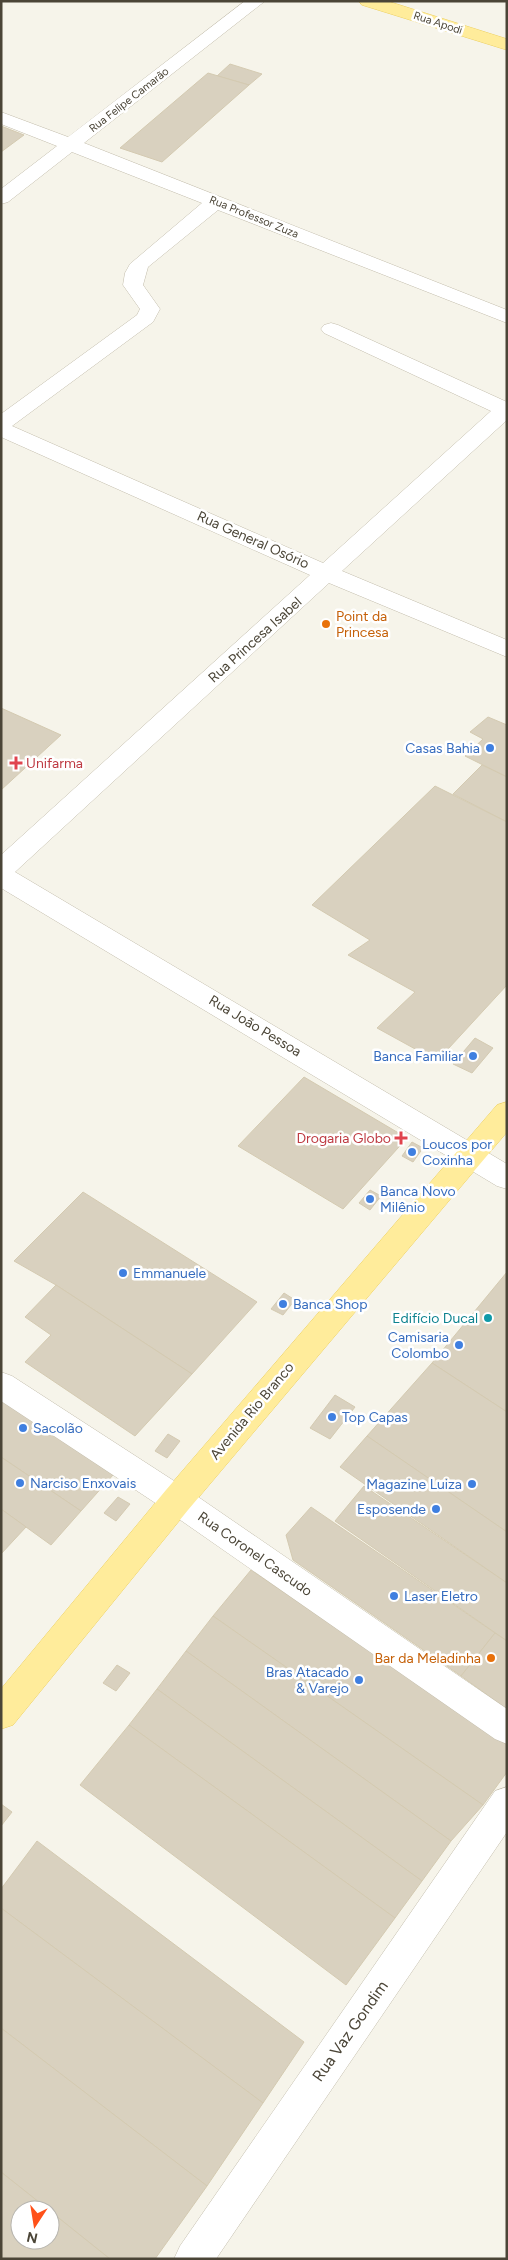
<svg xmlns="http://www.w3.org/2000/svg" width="508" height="2260" font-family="Figtree,sans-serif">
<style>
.building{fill:#d9d1bf;stroke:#d4cab1}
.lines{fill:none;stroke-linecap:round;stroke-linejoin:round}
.minor-casing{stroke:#c3bdac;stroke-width:1}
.major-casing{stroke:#edd061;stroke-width:1}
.minor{fill:#fff;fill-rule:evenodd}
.major{fill:#ffec9b;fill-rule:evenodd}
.food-dot{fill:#e8710a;stroke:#fff;stroke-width:2}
.shop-dot{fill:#3f7fe0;stroke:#fff;stroke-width:2}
.health-dot{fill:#e0444e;stroke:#fff;stroke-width:2}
.culture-dot{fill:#0f9aa8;stroke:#fff;stroke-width:2}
.labels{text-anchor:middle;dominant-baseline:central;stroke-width:5;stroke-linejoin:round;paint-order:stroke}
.far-street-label{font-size:11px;fill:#4b4537;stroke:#fff}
.street-label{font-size:14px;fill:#4b4537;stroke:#fff}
.food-label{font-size:14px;fill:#c56008;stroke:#fff;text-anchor:start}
.shop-label{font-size:14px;fill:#366cbe;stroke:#fff;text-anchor:start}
.health-label{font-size:14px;fill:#be3a42;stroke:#fff;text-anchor:start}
.culture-label{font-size:14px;fill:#0d838f;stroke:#fff;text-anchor:end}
.near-street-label{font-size:16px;fill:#4b4537;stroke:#fff}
</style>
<rect width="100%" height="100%" fill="#f6f4ea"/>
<g class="building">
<path d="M230 64 262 74 249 85 217 76Z"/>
<path d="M208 73 249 85 162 162 120 148Z"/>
<path d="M1 126 24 135 1 152Z"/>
<path d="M1 708 61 735 1 790Z"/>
<path d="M488 717 507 725V777L465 756 483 739 470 732Z"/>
<path d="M482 765 507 777V822L453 794Z"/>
<path d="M435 786 507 822V985L437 1061 377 1028 415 992 348 955 370 940 312 905Z"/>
<path d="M475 1038 493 1048 472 1073 453 1064Z"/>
<path d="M304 1077 407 1138 343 1209 238 1146Z"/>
<path d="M412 1142 423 1148 413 1162 402 1156Z"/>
<path d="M370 1190 381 1196 370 1210 359 1203Z"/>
<path d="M83 1192 257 1302 192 1374 56 1285 14 1261Z"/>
<path d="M507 1272V1412L432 1363Z"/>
<path d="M56 1285 192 1374 135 1436 25 1362 51 1335 25 1317Z"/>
<path d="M284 1293 295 1300 283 1315 271 1309Z"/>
<path d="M432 1363 507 1412V1532L367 1436Z"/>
<path d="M335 1395 355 1407 330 1439 310 1428Z"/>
<path d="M1 1399 113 1475 81 1511 1 1457Z"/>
<path d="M168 1434 180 1441 167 1458 155 1451Z"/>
<path d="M367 1436 507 1532V1583L340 1467Z"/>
<path d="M1 1457 81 1511 51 1545 1 1509Z"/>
<path d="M364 1486 507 1583V1641L335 1521Z"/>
<path d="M118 1497 130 1504 116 1521 104 1513Z"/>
<path d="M311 1507 495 1633 461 1676 293 1560 286 1535Z"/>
<path d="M1 1509 26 1527 1 1554Z"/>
<path d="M251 1570 507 1745V1772L483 1805 213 1616Z"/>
<path d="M213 1616 483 1805 451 1841 186 1651Z"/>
<path d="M495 1633 507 1641V1709L461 1676Z"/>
<path d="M186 1651 451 1841 422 1881 157 1689Z"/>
<path d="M117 1665 130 1673 116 1691 103 1683Z"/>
<path d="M157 1689 422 1881 395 1918 129 1725Z"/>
<path d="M129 1725 395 1918 346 1985 80 1785Z"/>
<path d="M1 1804 12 1812 1 1826Z"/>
<path d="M37 1841 304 2042 263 2103 1 1908V1889Z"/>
<path d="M1 1908 263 2103 207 2186 1 2028Z"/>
<path d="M1 2028 207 2186 155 2259H110L1 2172Z"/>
<path d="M1 2172 49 2210H20V2240H50V2211L110 2259H1Z"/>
</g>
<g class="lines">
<defs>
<g id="minor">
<path d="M245 1H265L84 143 507 310V323L218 210 148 267 143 285 160 309 153 322 12 426 323 563 491 411 324 333 321 329 324 325 331 323 338 325 507 402V420L342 571 507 640V657L329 583 15 872 507 1164V1189L497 1186 1 888V855L310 575 1 437V414L137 315 140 309 123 285 125 273 130 264 202 203 72 152 8 202 1 204V189L57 146 1 124V112L68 137Z"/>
<path d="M1 1372 12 1376 188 1490 507 1709V1744L495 1739 166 1510 1 1401Z"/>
<path d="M507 1787V1832L216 2259H174L180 2246 495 1791Z"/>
</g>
<g id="major">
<path d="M359 1H387L507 39V50L362 5Z"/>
<path d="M507 1102V1132L188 1510 13 1725 1 1729V1689L166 1490 497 1105Z"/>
</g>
</defs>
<use href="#minor" class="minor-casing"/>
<use href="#major" class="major-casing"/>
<use href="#minor" class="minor"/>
<use href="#major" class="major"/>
</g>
<g class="food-dot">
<circle cx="326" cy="624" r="5"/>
<circle cx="491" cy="1658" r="5"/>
</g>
<g class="shop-dot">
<circle cx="490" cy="748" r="5"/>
<circle cx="473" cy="1056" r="5"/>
<circle cx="412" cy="1152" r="5"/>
<circle cx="370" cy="1199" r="5"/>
<circle cx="123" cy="1273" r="5"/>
<circle cx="283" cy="1304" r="5"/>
<circle cx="459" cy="1345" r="5"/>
<circle cx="332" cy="1417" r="5"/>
<circle cx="23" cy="1428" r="5"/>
<circle cx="20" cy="1483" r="5"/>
<circle cx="472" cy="1484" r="5"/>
<circle cx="436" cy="1509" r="5"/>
<circle cx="394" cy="1596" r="5"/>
<circle cx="359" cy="1680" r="5"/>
</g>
<g class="health-dot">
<path d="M13.5 755.5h5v5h5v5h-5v5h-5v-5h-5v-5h5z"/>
<path d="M398.5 1130.5h5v5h5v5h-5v5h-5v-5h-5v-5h5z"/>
</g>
<circle class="culture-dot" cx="488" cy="1318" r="5"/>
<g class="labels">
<g class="far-street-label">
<text transform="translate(438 23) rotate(18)">Rua Apodi</text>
<text transform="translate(129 100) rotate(-38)">Rua Felipe Camarão</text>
<text transform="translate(254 217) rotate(22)">Rua Professor Zuza</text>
</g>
<g class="street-label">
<text transform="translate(253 540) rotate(24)">Rua General Osório</text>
<text transform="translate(255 640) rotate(-42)">Rua Princesa Isabel</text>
<text transform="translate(255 1026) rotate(31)">Rua João Pessoa</text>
<text transform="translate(252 1411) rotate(-50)">Avenida Rio Branco</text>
<text transform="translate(255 1554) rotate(35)">Rua Coronel Cascudo</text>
</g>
<g class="food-label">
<text x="336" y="616">Point da<tspan x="336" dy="16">Princesa</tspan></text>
<text x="481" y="1658" text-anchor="end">Bar da Meladinha</text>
</g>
<g class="shop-label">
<text x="480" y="748" text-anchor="end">Casas Bahia</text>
<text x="463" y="1056" text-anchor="end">Banca Familiar</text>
<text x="422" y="1144">Loucos por<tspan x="422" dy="16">Coxinha</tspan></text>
<text x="380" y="1191">Banca Novo<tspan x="380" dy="16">Milênio</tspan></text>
<text x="133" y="1273">Emmanuele</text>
<text x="293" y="1304">Banca Shop</text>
<text x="449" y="1337" text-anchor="end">Camisaria<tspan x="449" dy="16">Colombo</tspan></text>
<text x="342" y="1417">Top Capas</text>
<text x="33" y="1428">Sacolão</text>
<text x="30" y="1483">Narciso Enxovais</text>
<text x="462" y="1484" text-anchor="end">Magazine Luiza</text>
<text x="426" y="1509" text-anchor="end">Esposende</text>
<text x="404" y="1596">Laser Eletro</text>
<text x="349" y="1672" text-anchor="end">Bras Atacado<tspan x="349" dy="16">&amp; Varejo</tspan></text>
</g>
<g class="health-label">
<text x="26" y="763">Unifarma</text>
<text x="391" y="1138" text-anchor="end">Drogaria Globo</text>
</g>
<g class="culture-label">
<text x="478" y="1318">Edifício Ducal</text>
</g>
<g class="near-street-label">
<text transform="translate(350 2031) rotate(-55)">Rua Vaz Gondim</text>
</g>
</g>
<rect width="508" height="2260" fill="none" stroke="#4b4537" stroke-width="5"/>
<g transform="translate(35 2225) rotate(192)"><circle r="24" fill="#ffffff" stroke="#b7b5af"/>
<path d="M0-4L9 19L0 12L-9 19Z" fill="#ff5119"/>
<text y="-8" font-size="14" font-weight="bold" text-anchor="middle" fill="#4b4537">N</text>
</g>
</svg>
